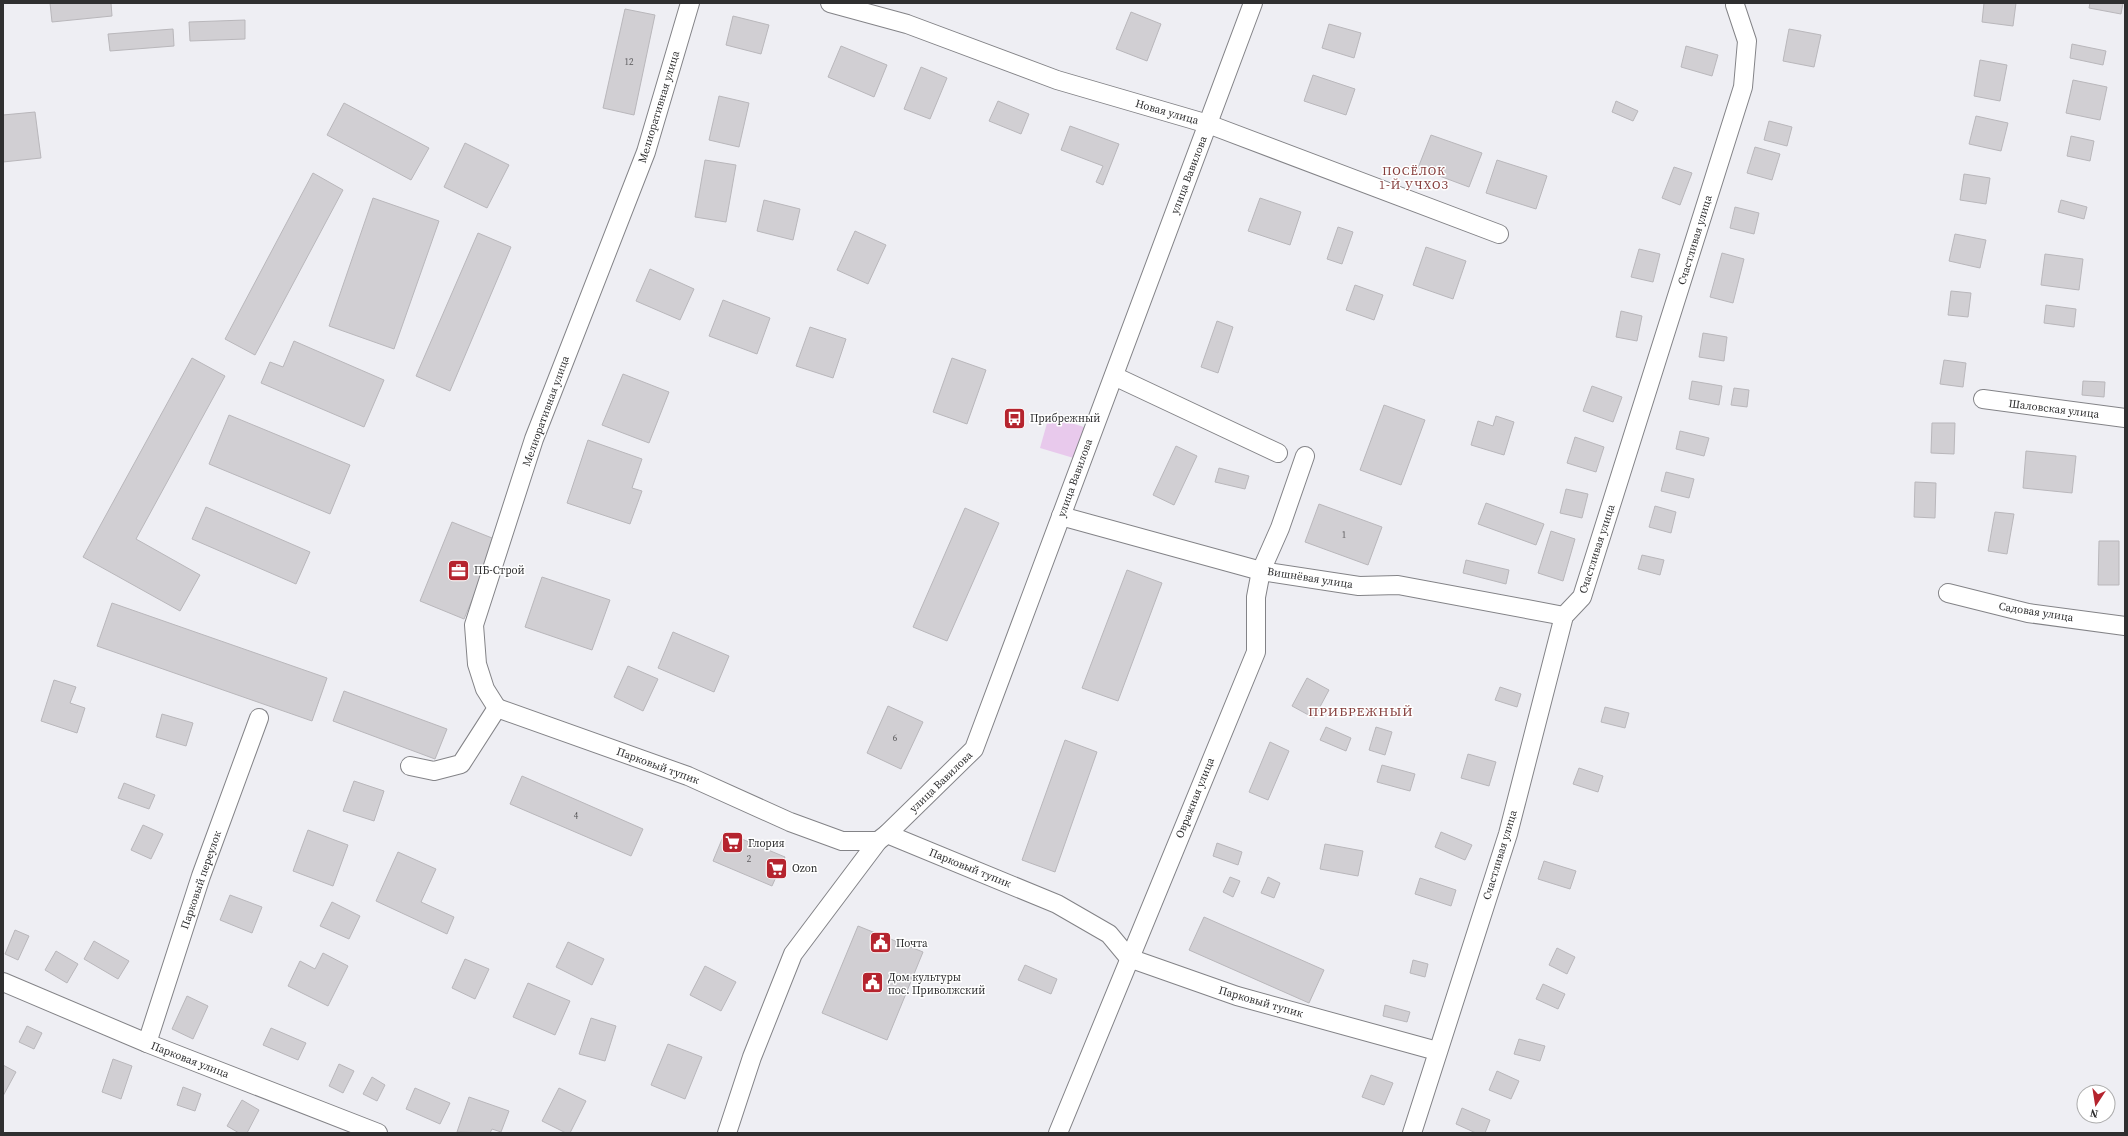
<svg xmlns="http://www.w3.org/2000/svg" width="2128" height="1136" font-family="'Source Serif 4',serif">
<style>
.green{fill:#e8c9ec}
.building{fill:#d1cfd3;stroke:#b9b7bb}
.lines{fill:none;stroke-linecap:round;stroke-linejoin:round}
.street-casing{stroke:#838387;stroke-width:20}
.street{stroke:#fff;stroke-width:18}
.labels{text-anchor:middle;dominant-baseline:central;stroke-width:3;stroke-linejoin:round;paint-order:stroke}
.number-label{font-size:9px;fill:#585759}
.street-label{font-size:11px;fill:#2f2f30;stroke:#fff}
.poi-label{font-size:11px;fill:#2f2f30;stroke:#fff;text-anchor:start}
.neighbourhood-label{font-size:12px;letter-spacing:1px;fill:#853d3b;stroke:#fff}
.quarter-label{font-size:13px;letter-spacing:1px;fill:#853d3b;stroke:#fff}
</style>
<rect width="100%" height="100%" fill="#eeeef3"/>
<path class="green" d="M1049 416 1087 428 1077 459 1040 448Z"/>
<g class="building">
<path d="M50 3H111L112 16 52 22Z"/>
<path d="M1984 3H2016L2013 26 1982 22Z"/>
<path d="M2090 3H2123L2121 14 2089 8Z"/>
<path d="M625 9 655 15 634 115 603 108Z"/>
<path d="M1131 12 1161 24 1147 61 1116 49Z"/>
<path d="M733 16 769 25 761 54 726 45Z"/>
<path d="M245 20V39L190 41 189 22Z"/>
<path d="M1329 24 1361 33 1354 58 1322 48Z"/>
<path d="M173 29 174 46 110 51 108 34Z"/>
<path d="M1789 29 1821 35 1814 67 1783 61Z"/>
<path d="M2072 44 2106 51 2103 65 2070 58Z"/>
<path d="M841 46 887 65 874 97 828 77Z"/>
<path d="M1686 46 1718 55 1712 76 1681 67Z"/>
<path d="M1980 60 2007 65 2000 101 1974 96Z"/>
<path d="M921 67 947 78 930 119 904 109Z"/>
<path d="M1313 75 1355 89 1346 115 1304 101Z"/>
<path d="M2073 80 2107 87 2100 120 2066 113Z"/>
<path d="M719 96 749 103 739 147 709 140Z"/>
<path d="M998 101 1029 114 1021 134 989 121Z"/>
<path d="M1616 101 1638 111 1633 121 1612 112Z"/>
<path d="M344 103 429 148 411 180 327 135Z"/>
<path d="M35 112 41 158 3 162V115Z"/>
<path d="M1976 116 2008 123 2001 151 1969 144Z"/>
<path d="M1769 121 1792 127 1787 146 1764 140Z"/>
<path d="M1070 126 1119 144 1103 185 1096 182 1103 166 1061 150Z"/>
<path d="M1431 135 1482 153 1469 187 1418 168Z"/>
<path d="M2071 136 2094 141 2090 161 2067 156Z"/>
<path d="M465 143 509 165 487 208 444 187Z"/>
<path d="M1755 147 1780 154 1772 180 1747 173Z"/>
<path d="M705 160 736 165 726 222 695 217Z"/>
<path d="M1497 160 1547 176 1536 209 1486 193Z"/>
<path d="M1674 167 1692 173 1680 205 1662 198Z"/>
<path d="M313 173 343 190 255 355 225 339Z"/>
<path d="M1964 174 1990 178 1986 204 1960 200Z"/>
<path d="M373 198 439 221 394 349 329 326Z"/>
<path d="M1260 198 1301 212 1290 245 1248 231Z"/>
<path d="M764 200 800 209 793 240 757 231Z"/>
<path d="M2061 200 2087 207 2084 219 2058 212Z"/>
<path d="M1735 207 1759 213 1754 234 1730 228Z"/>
<path d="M1338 227 1353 232 1342 264 1327 259Z"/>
<path d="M855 231 886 245 868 284 837 270Z"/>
<path d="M478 233 511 247 450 391 416 376Z"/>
<path d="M1955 234 1986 240 1980 268 1949 261Z"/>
<path d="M1426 247 1466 261 1453 299 1413 285Z"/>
<path d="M1639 249 1660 254 1653 282 1631 277Z"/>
<path d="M1722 253 1744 259 1733 303 1710 297Z"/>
<path d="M2045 254 2083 259 2079 290 2041 285Z"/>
<path d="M650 269 694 289 680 320 636 301Z"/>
<path d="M1355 285 1383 295 1374 320 1346 310Z"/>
<path d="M1951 291 1971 293 1968 317 1948 315Z"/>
<path d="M723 300 770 318 757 354 709 336Z"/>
<path d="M2046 305 2076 309 2074 327 2044 323Z"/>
<path d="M1621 311 1642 316 1637 341 1616 337Z"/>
<path d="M1217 321 1233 327 1218 373 1201 367Z"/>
<path d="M810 327 846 339 833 378 796 366Z"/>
<path d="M1703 333 1727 337 1724 361 1699 357Z"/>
<path d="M294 341 384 380 364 427 261 383 270 362 283 367Z"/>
<path d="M192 358 225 376 136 539 200 575 180 611 83 557Z"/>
<path d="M952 358 986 370 967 424 933 412Z"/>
<path d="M1944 360 1966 363 1963 387 1940 384Z"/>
<path d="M623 374 669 392 649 443 602 425Z"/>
<path d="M1692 381 1722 386 1719 405 1689 399Z"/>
<path d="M2083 381 2105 382 2104 397 2082 395Z"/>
<path d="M1592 386 1622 397 1613 422 1583 411Z"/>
<path d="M1734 388 1749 390 1747 407 1731 405Z"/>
<path d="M1384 405 1425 420 1401 485 1360 470Z"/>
<path d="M229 415 350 465 330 514 209 464Z"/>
<path d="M1496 416 1514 422 1504 455 1471 445 1478 421 1493 426Z"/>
<path d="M1932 423H1955L1954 454 1931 453Z"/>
<path d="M1680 431 1709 438 1704 456 1676 449Z"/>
<path d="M1575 437 1604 447 1596 472 1567 463Z"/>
<path d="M588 440 642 459 632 488 642 491 630 524 567 503Z"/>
<path d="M1176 446 1197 456 1174 505 1153 495Z"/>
<path d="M2026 451 2076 456 2072 493 2023 488Z"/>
<path d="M1219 468 1249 476 1245 489 1215 482Z"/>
<path d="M1666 472 1694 479 1689 498 1661 491Z"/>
<path d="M1915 482 1936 483 1935 518 1914 517Z"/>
<path d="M1566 489 1588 494 1582 518 1560 513Z"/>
<path d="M1486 503 1544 524 1536 545 1478 524Z"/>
<path d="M1319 504 1382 527 1368 565 1305 542Z"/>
<path d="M1655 506 1676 512 1671 533 1649 527Z"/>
<path d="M206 507 310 552 296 584 192 539Z"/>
<path d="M965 508 999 523 947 641 913 627Z"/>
<path d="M1995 512 2014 514 2007 554 1988 551Z"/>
<path d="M452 522 497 540 464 619 420 601Z"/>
<path d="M1551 531 1575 539 1563 581 1538 573Z"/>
<path d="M2099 541H2119V585H2098Z"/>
<path d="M1642 555 1664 560 1660 575 1638 569Z"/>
<path d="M1466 560 1509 570 1506 584 1463 573Z"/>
<path d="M1127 570 1162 583 1118 701 1082 688Z"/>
<path d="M542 577 610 600 592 650 525 627Z"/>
<path d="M112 603 327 678 312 721 97 646Z"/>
<path d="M673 632 729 656 714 692 658 668Z"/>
<path d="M628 666 658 679 643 711 614 697Z"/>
<path d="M1307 678 1329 690 1314 718 1292 706Z"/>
<path d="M54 680 76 687 70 703 85 708 77 733 41 721Z"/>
<path d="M1500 687 1521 694 1517 707 1495 700Z"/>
<path d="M344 691 447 729 435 759 333 721Z"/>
<path d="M888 706 923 722 901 769 867 753Z"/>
<path d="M1605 707 1629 713 1625 728 1601 722Z"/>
<path d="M162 714 193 723 186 746 156 737Z"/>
<path d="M1326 727 1351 738 1346 751 1320 740Z"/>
<path d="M1376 727 1392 732 1385 755 1369 750Z"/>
<path d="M1065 740 1097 752 1055 872 1022 860Z"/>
<path d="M1270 742 1289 751 1268 800 1249 792Z"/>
<path d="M1468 754 1496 762 1489 786 1461 778Z"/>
<path d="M1382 765 1415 774 1410 791 1377 782Z"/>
<path d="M1579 768 1603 776 1598 792 1573 784Z"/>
<path d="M522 776 643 829 631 856 510 804Z"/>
<path d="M354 781 384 791 374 821 343 811Z"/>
<path d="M124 783 155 795 149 809 118 798Z"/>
<path d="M143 825 163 834 151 859 131 850Z"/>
<path d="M308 830 348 845 333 886 293 871Z"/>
<path d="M725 832 785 857 772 886 713 861Z"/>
<path d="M1441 832 1472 845 1465 860 1435 847Z"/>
<path d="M1217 843 1242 852 1238 865 1213 856Z"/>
<path d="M1325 844 1363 851 1358 876 1320 869Z"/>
<path d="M398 852 436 869 421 902 454 917 447 934 376 901Z"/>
<path d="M1544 861 1576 871 1570 889 1538 879Z"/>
<path d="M1230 877 1240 881 1233 897 1223 892Z"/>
<path d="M1268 877 1280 883 1274 898 1261 893Z"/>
<path d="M1420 878 1456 890 1451 906 1415 894Z"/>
<path d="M230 895 262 907 252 933 220 920Z"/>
<path d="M332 902 360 916 349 939 320 926Z"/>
<path d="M1204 917 1324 970 1309 1003 1189 950Z"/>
<path d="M858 926 923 952 887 1040 822 1013Z"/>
<path d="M15 930 29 936 18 960 5 954Z"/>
<path d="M94 941 129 961 118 979 84 959Z"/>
<path d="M568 942 604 959 592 985 556 967Z"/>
<path d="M1557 948 1575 957 1567 974 1549 965Z"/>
<path d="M56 951 78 964 67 983 45 970Z"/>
<path d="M323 953 348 966 328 1006 288 986 300 961 315 969Z"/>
<path d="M465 959 489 969 475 999 452 988Z"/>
<path d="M1413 960 1428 964 1425 977 1410 973Z"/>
<path d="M1025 965 1057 979 1051 994 1018 980Z"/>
<path d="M705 966 736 982 721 1011 690 995Z"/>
<path d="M528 983 570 1001 555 1035 513 1017Z"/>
<path d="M1543 984 1565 994 1558 1009 1536 999Z"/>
<path d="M187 996 208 1006 193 1039 172 1029Z"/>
<path d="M1385 1005 1410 1012 1407 1022 1383 1016Z"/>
<path d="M591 1018 616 1026 605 1061 579 1054Z"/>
<path d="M27 1026 42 1033 34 1049 19 1042Z"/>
<path d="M271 1028 306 1043 298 1060 263 1045Z"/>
<path d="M1519 1039 1545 1046 1540 1061 1514 1054Z"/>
<path d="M668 1044 702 1057 685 1099 651 1085Z"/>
<path d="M113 1059 132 1066 121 1099 102 1092Z"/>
<path d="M339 1064 354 1071 343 1093 329 1086Z"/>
<path d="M3 1065 16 1072 3 1096Z"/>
<path d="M1497 1071 1519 1081 1511 1099 1489 1090Z"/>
<path d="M1371 1075 1393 1083 1384 1105 1362 1097Z"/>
<path d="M372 1077 385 1085 377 1101 363 1094Z"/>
<path d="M183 1087 201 1094 195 1111 177 1105Z"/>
<path d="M415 1088 450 1103 440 1124 406 1109Z"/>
<path d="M559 1088 586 1101 570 1133H566L542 1121Z"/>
<path d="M469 1097 509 1111 501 1132 492 1129 490 1133 457 1132Z"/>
<path d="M242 1100 259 1110 247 1133H239L227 1126Z"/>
<path d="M1462 1108 1490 1120 1485 1133H1476L1456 1124Z"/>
</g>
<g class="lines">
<defs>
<g id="street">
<path d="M830 3 907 24 1057 80 1208 124 1499 234"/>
<path d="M1114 376 1278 453"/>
<path d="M1983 399 2125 418"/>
<path d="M1061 516 1261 571 1359 586 1398 585 1564 616"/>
<path d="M1948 593 2028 613 2125 626"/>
<path d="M497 708 688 776 790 822 842 841H878L887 834 1057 904 1109 934 1129 958 1237 996 1437 1051"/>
<path d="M410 766 434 771 461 764 497 708 485 689 477 664 474 625 534 439 646 152 690 3"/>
<path d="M887 834 974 749 1253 3"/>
<path d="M3 982 147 1043 378 1133"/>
<path d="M147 1043 201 876 259 718"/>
<path d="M727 1133 752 1057 793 954 878 841"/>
<path d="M1058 1133 1256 652V597L1261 571 1280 528 1305 456"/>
<path d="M1412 1133 1508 834 1564 616 1582 597 1743 87 1747 41 1735 5"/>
</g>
</defs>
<use href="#street" class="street-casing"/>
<use href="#street" class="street"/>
</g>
<defs>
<symbol id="bus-square" viewBox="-11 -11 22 22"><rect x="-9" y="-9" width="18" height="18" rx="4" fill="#b5242e" stroke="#fff"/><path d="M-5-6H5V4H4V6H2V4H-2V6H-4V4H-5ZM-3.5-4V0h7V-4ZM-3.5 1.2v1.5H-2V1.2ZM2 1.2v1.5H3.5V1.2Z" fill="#fff"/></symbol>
<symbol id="office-square" viewBox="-11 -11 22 22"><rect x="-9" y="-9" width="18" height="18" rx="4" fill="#b5242e" stroke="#fff"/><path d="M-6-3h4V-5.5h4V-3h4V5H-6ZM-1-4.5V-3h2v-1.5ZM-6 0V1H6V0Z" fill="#fff"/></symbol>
<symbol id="supermarket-square" viewBox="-11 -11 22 22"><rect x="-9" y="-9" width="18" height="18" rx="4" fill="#b5242e" stroke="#fff"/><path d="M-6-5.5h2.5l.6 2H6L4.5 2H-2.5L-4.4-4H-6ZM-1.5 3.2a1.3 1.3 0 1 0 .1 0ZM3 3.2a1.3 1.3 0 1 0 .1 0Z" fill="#fff"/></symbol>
<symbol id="civic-square" viewBox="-11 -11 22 22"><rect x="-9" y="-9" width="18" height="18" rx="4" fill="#b5242e" stroke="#fff"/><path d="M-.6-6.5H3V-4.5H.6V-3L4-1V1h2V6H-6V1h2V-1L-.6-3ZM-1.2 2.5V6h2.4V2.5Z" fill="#fff"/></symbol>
</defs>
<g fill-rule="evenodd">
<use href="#bus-square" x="1002" y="406" width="25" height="25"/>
<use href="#office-square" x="446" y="558" width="25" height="25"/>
<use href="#supermarket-square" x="720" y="830" width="25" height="25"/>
<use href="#supermarket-square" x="764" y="856" width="25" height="25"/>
<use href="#civic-square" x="868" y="930" width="25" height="25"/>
<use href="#civic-square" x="860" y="970" width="25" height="25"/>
</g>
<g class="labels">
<g class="number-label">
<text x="629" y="62">12</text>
<text x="1344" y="535">1</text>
<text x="895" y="738">6</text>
<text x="576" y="816">4</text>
<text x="749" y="859">2</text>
</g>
<g class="street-label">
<text transform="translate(659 107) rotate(-73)">Мелиоративная улица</text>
<text transform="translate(1167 112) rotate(16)">Новая улица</text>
<text transform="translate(1189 175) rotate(-69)">улица Вавилова</text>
<text transform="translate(1695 240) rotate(-73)">Счастливая улица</text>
<text transform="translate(2054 409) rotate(7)">Шаловская улица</text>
<text transform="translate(546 411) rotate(-70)">Мелиоративная улица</text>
<text transform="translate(1075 478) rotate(-70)">улица Вавилова</text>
<text transform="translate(1597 549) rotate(-72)">Счастливая улица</text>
<text transform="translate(1310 578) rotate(9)">Вишнёвая улица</text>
<text transform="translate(2036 612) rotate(9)">Садовая улица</text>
<text transform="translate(658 766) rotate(20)">Парковый тупик</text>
<text transform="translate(941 782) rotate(-44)">улица Вавилова</text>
<text transform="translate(1195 798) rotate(-68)">Овражная улица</text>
<text transform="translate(1500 855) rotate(-73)">Счастливая улица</text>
<text transform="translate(970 868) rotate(22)">Парковый тупик</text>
<text transform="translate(201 880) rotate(-71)">Парковый переулок</text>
<text transform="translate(1261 1002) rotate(16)">Парковый тупик</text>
<text transform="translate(190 1060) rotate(21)">Парковая улица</text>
</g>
<g class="poi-label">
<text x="1030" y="418">Прибрежный</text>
<text x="474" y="570">ПБ-Строй</text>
<text x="748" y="843">Глория</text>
<text x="792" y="868">Ozon</text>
<text x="896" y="943">Почта</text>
<text x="888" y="977">Дом культуры<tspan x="888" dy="13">пос. Приволжский</tspan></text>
</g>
<g class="neighbourhood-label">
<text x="1414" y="171">ПОСЁЛОК<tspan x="1414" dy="14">1-Й УЧХОЗ</tspan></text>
</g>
<g class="quarter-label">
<text x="1361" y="711">ПРИБРЕЖНЫЙ</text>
</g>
</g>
<rect width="2128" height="1136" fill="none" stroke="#2f2f30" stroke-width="8"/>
<g transform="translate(2096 1104) rotate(192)"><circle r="19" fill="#ffffff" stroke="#acacac"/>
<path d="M0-3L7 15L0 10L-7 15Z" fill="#b5242e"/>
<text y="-6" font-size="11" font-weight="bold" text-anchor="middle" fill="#2f2f30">N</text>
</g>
</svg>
